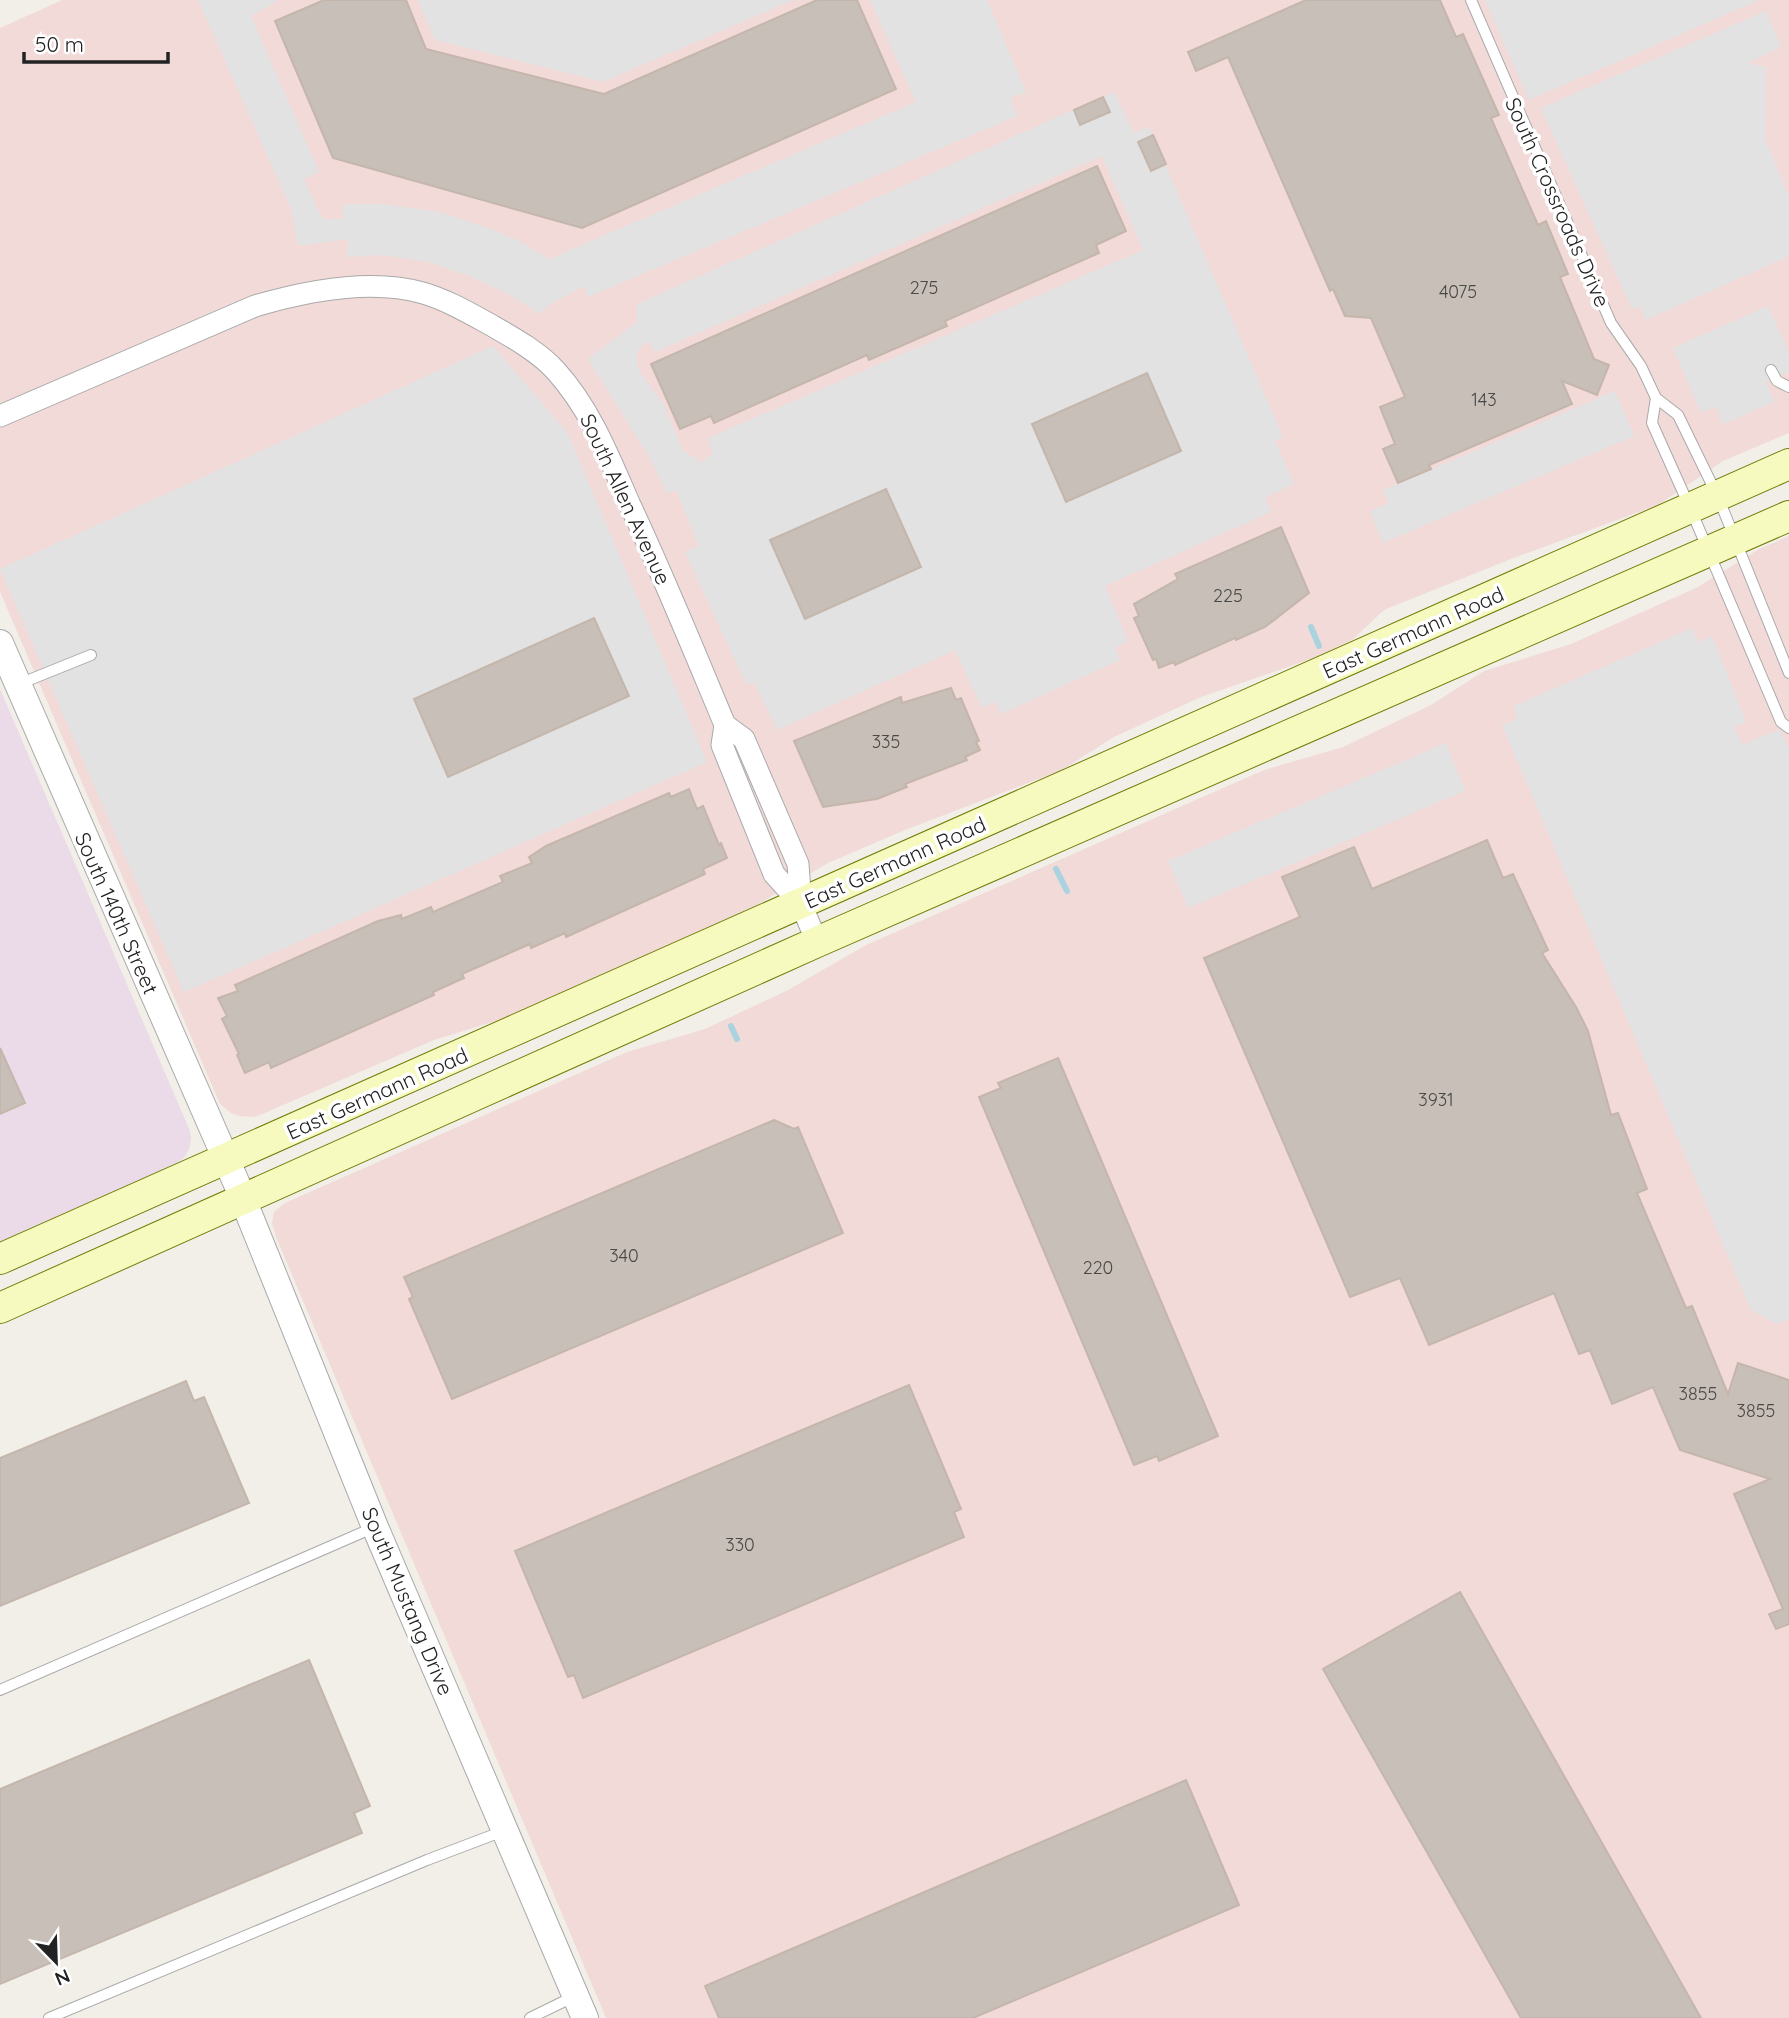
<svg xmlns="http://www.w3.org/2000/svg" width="1789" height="2018" font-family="Quicksand,sans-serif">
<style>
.commercial{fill:#f2dad9}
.industrial{fill:#ebdbe8}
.parking{fill:#e2e2e2;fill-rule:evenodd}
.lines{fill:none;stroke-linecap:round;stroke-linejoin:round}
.stream{stroke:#aad3df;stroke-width:6}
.building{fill:#c7bfb8;stroke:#c4b6ab;stroke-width:2}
.service-casing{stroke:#a9a9a9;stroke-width:12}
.minor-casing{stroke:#a9a9a9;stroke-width:23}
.tertiary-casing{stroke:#a9a9a9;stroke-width:28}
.secondary-casing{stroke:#707d05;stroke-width:32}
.service{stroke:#fff;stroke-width:10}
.minor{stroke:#fff;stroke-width:21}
.tertiary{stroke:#fff;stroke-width:26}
.secondary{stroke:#f7fabf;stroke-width:30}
.labels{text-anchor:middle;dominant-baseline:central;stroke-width:7;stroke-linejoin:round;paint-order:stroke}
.number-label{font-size:18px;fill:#4b4948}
.street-label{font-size:21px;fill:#222;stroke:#fff}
</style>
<rect width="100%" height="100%" fill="#f2efe9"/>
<g class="commercial">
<path d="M62 0H1789V433L1723 461 1658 505 1511 559 1384 610 1352 640 1311 659 1201 697 1114 737 1062 770 905 830 828 863 755 906 496 1021 434 1040 260 1115 254 1117 239 1116 231 1113 220 1104 0 592V28Z"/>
<path d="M1789 536V2018H606L276 1237 272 1223 274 1212 285 1203 303 1195 627 1052 705 1029 788 990 866 945 1264 770 1343 747 1431 705 1484 671 1571 644 1698 587 1759 549Z"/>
</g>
<path class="industrial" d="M0 689 190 1131 191 1139 189 1149 184 1158 175 1164 0 1242Z"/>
<g class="parking">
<path d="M198 0H279L251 16 319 172 304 179 320 215 324 219H342L344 204H382L440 212 494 230 519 241 549 259 916 102 870 0H987L1026 92 1010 98 1017 116 588 297 584 286 548 306 540 314 510 295 469 276 428 262 383 255 347 257 348 239 298 246 292 211Z"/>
<path d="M418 0H793L603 82 435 40Z"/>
<path d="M1485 0H1759L1529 100Z"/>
<path d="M1766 11 1781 47 1748 63 1766 67 1765 139 1789 197V256L1646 320 1640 306 1632 309 1541 108Z"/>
<path d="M1114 92 1134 133 1149 127 1283 437 1275 441 1294 484 1265 497 1271 512 1105 586 1128 641 1115 648 1120 660 1001 714 995 702 982 708 955 650 777 730 754 682 746 684 685 552 699 546 676 490 667 494 651 460 588 359 637 322V304ZM1102 156 1143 250 708 438 713 454 700 463 697 458 690 456 682 449 664 405 640 373 636 360 639 349 644 343 648 342 655 352Z"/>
<path d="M1768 306 1789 354V372L1766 382 1774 402 1723 424 1716 407 1701 413 1673 348Z"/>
<path d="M493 346 567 432 707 762 184 992 0 569Z"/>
<path d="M1615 391 1634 436 1383 543 1370 511 1389 503 1383 490Z"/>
<path d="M1692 628 1698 642 1712 636 1746 722 1734 727 1742 745 1780 729 1789 750V1319L1776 1324 1751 1310 1502 725 1518 718 1514 706Z"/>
<path d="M1446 743 1465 791 1188 908 1168 861Z"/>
</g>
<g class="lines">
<g class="stream">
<path d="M1311 627 1319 646"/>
<path d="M1056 869 1067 891"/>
<path d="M731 1026 737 1039"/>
</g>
</g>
<g class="building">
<path d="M324 0H406L426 49 604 94 817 0H857L896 89 582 228 333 158 275 21Z"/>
<path d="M1306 0H1440L1456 37 1463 34 1499 115 1491 118 1538 225 1546 221 1568 274 1560 277 1594 359 1609 365 1597 395 1562 381 1572 404 1429 465 1431 469 1398 483 1383 449 1395 444 1380 407 1405 397 1371 318 1345 316 1333 289 1330 291 1228 57 1196 71 1188 52Z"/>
<path d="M1103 97 1110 112 1080 125 1074 110Z"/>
<path d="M1153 135 1166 164 1151 171 1138 142Z"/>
<path d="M1097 166 1126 231 1096 245 1099 253 945 321 947 326 869 360 867 355 714 423 711 416 680 429 651 364Z"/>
<path d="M1147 373 1181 451 1066 502 1032 424Z"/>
<path d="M886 489 921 567 805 619 770 540Z"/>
<path d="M1281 527 1309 593 1265 627 1236 640 1235 638 1175 665 1174 662 1159 668 1156 659 1153 660 1134 618 1139 616 1134 604 1178 579 1175 574Z"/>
<path d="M594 618 629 696 448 777 414 699Z"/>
<path d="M951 688 956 700 961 698 979 741 976 742 980 750 965 757 967 760 905 784 907 787 877 799 823 807 794 741 901 697 902 703Z"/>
<path d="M689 789 697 809 703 806 719 845 721 843 727 858 703 869 705 874 566 937 565 933 531 948 530 944 462 974 464 978 433 992 434 995 271 1068 269 1062 245 1073 237 1055 239 1054 222 1019 227 1016 218 998 238 991 235 985 378 921 401 915 402 919 431 907 433 912 503 882 500 876 532 863 529 857 546 846 669 793 671 797Z"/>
<path d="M1487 840 1503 878 1513 874 1548 950 1542 953 1576 1007 1588 1031 1611 1115 1618 1113 1647 1189 1637 1193 1686 1308 1692 1306 1728 1394 1738 1363 1789 1380V1624L1776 1629 1769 1614 1783 1609 1734 1494 1770 1479 1680 1450 1653 1387 1612 1404 1590 1350 1579 1354 1554 1293 1429 1345 1400 1278 1350 1297 1204 958 1300 917 1282 877 1354 847 1372 889Z"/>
<path d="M0 1048 25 1103 0 1114Z"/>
<path d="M1058 1058 1218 1436 1159 1461 1157 1456 1134 1465 979 1097 1001 1088 998 1083Z"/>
<path d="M774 1120 794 1129 798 1127 843 1233 452 1399 409 1299 413 1297 404 1277Z"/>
<path d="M186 1381 194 1401 204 1397 249 1503 0 1606V1458Z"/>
<path d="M909 1385 961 1509 954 1512 964 1537 583 1698 574 1675 568 1677 515 1551Z"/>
<path d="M1460 1592 1701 2018H1521L1323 1669Z"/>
<path d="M309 1660 370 1806 354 1813 362 1833 0 1984V1789Z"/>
<path d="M1186 1780 1239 1905 973 2018H719L705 1986Z"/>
</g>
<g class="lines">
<defs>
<g id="service">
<path d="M1471 0 1611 323 1641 366 1656 398 1678 415 1718 497 1789 673"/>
<path d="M1771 370 1777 381 1789 387"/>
<path d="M1656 398 1652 423 1691 510 1781 722 1789 728"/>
<path d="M19 684 91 655"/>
<path d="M0 1690 375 1527"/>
<path d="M49 2018 427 1860 506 1830"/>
<path d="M530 2018 575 1996"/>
</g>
<g id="minor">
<path d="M0 416 255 306C306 291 371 278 423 293 447 300 469 313 491 325 512 337 539 352 556 371 591 410 609 457 630 505 664 577 694 651 725 725L744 739 798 864 801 904 817 942"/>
<path d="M725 725 722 745 774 874 801 904"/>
</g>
<path id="tertiary" d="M0 643 236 1182 375 1527 585 2018"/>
<g id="secondary">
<path d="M0 1259 1789 464"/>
<path d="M0 1308 817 942 1789 516"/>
</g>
</defs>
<use href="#service" class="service-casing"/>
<use href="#minor" class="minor-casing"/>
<use href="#tertiary" class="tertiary-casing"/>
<use href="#secondary" class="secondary-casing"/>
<use href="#service" class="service"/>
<use href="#minor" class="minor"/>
<use href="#tertiary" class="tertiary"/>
<use href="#secondary" class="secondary"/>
</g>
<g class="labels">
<g class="number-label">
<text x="924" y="287">275</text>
<text x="1458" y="291">4075</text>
<text x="1484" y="399">143</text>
<text x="1228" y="595">225</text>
<text x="886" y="741">335</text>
<text x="1436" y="1099">3931</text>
<text x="624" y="1255">340</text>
<text x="1098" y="1267">220</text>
<text x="1698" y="1393">3855</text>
<text x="1756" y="1410">3855</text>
<text x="740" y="1544">330</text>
</g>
<g class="street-label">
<text transform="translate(1558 202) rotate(66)">South Crossroads Drive</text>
<text transform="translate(626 499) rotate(65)">South Allen Avenue</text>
<text transform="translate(1413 632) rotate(-24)">East Germann Road</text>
<text transform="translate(895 862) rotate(-24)">East Germann Road</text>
<text transform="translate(117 913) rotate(66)">South 140th Street</text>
<text transform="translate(377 1093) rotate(-24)">East Germann Road</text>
<text transform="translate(408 1601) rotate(67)">South Mustang Drive</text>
</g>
</g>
<g transform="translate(56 1962) rotate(157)" stroke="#ffffff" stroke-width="5" paint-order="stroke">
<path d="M0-5L12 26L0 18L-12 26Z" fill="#222222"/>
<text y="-10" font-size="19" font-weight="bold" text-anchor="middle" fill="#222222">N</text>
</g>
<path d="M24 52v10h144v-10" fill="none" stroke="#222222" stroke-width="3.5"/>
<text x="35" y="52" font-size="21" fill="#222222" stroke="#ffffff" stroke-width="5" paint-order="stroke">50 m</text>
</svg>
